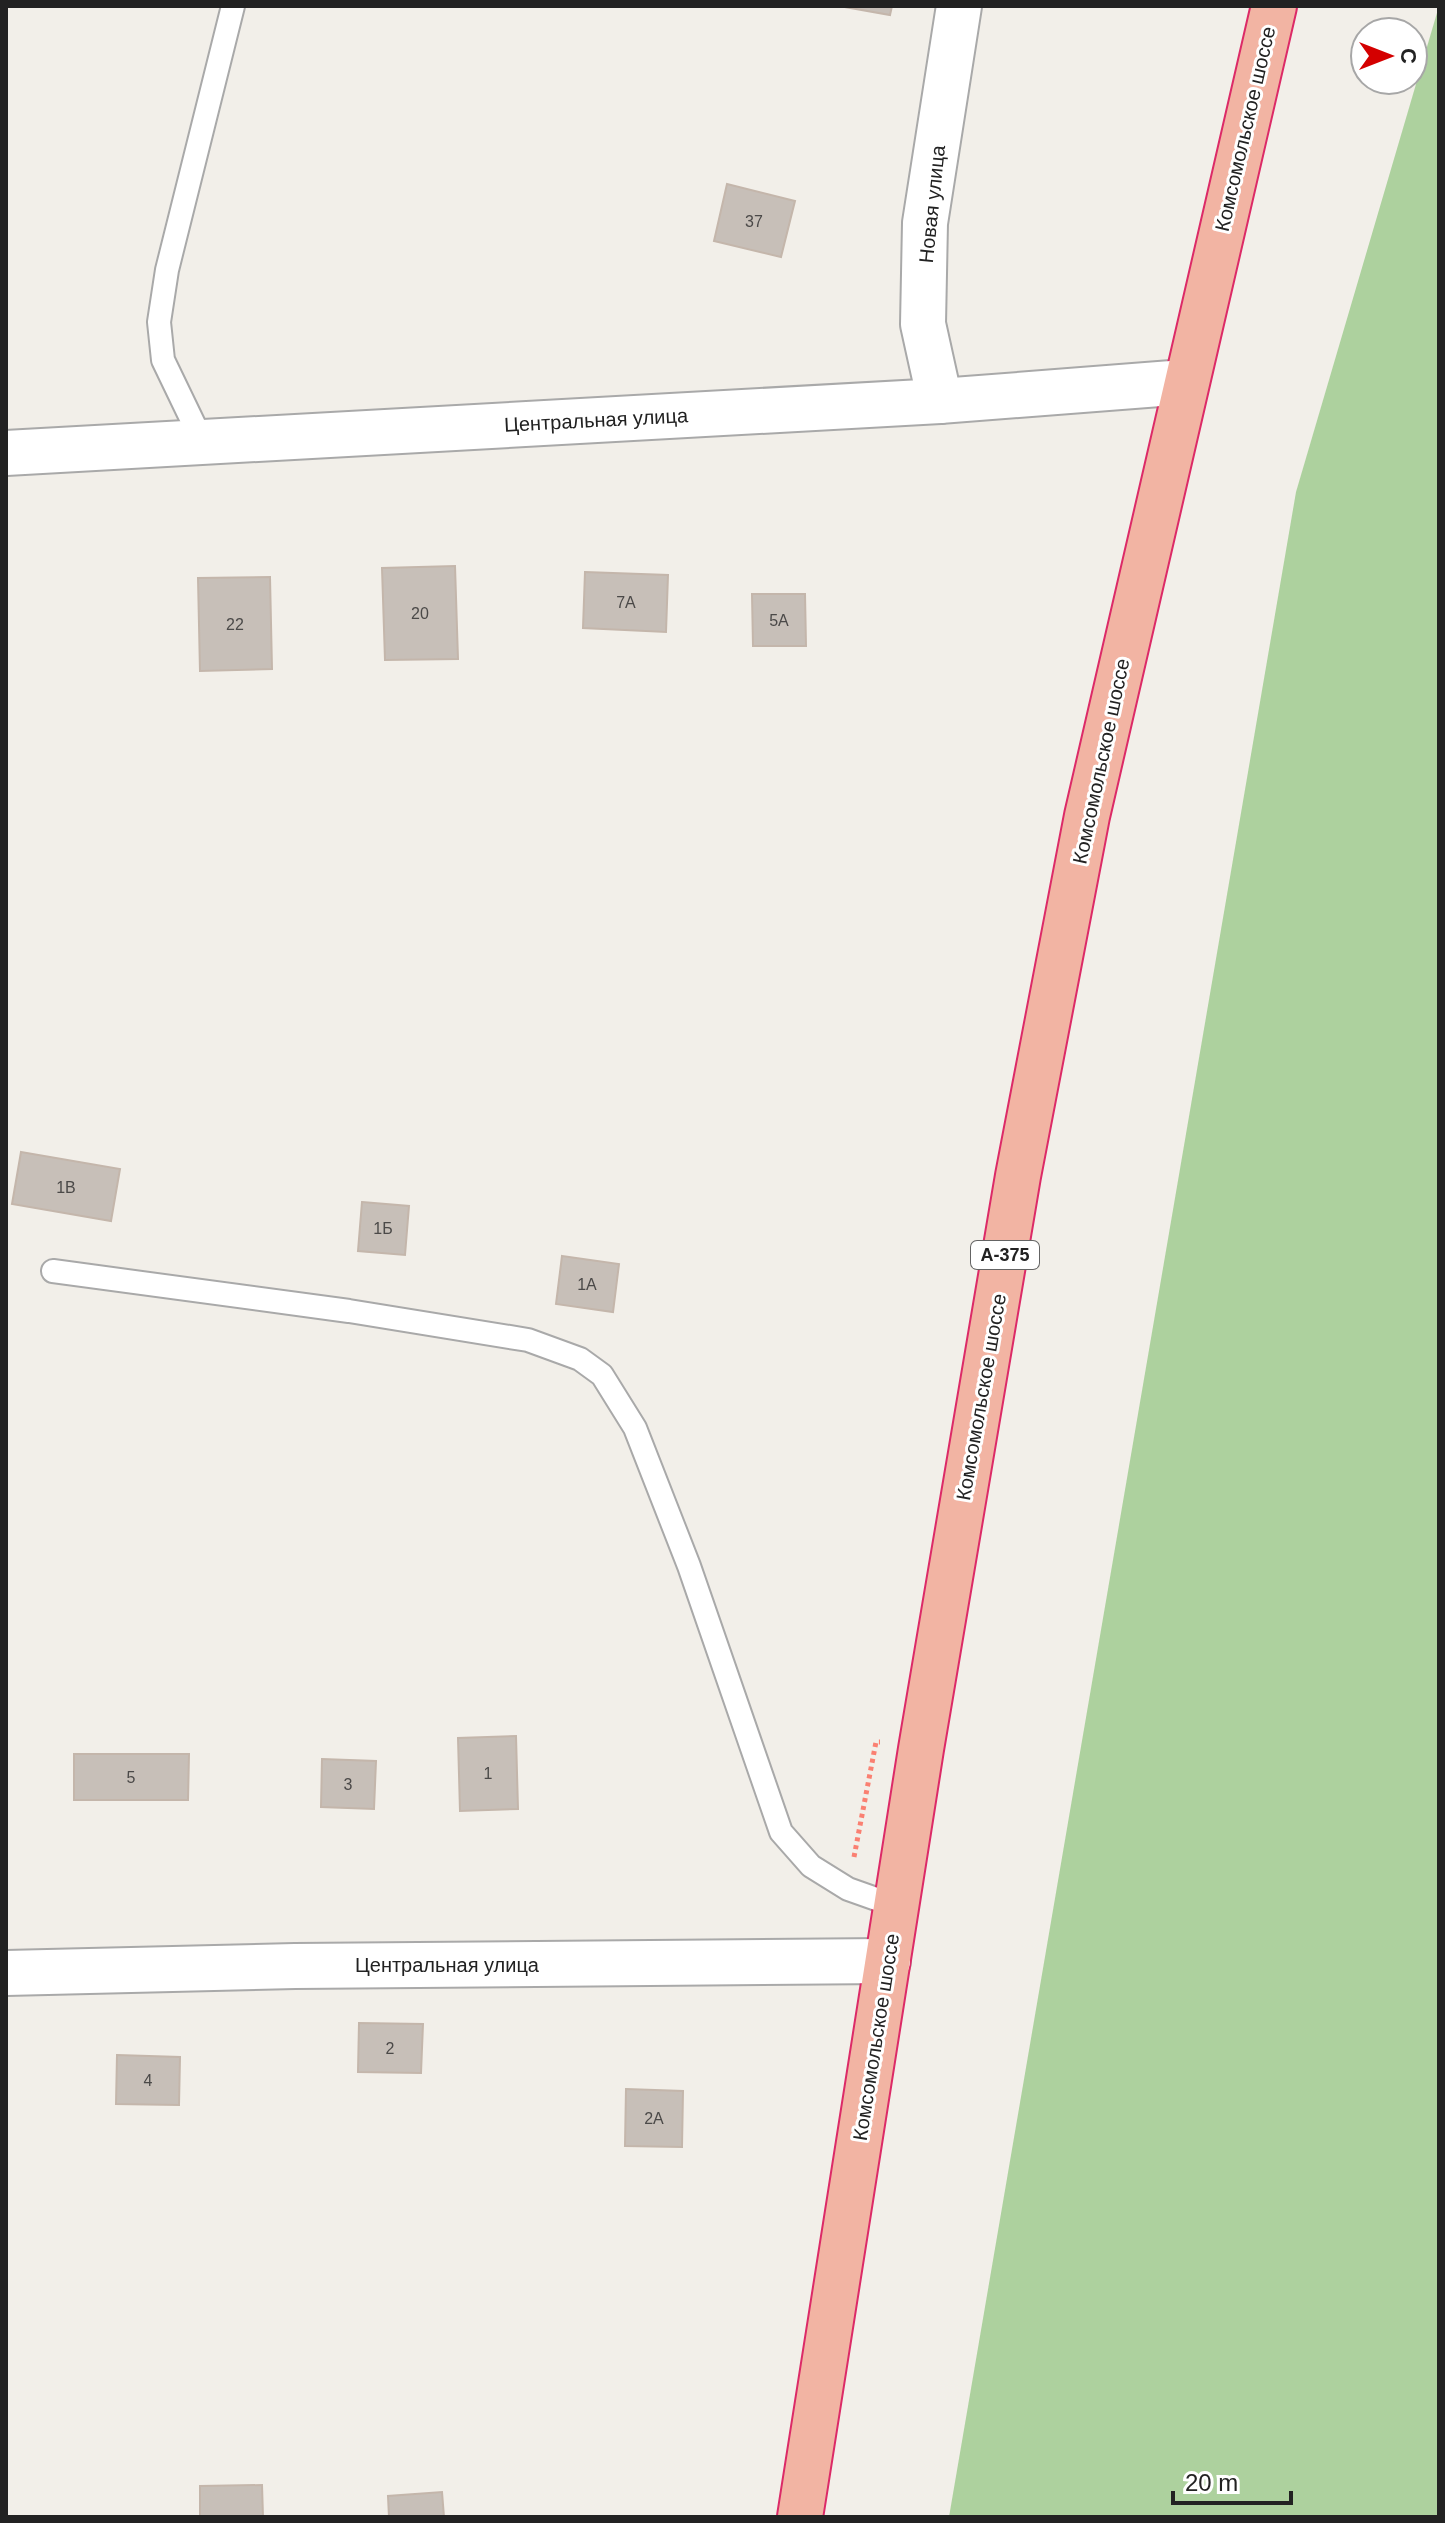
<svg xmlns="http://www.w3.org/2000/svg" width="1445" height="2523" font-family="Helvetica,sans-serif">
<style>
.forest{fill:#add19e}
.building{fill:#c7bfb8;stroke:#c4b6ab;stroke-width:2}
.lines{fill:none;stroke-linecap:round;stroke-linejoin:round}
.service-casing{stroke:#a9a9a9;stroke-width:26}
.minor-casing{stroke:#a9a9a9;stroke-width:48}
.trunk-casing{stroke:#dc2a67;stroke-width:48}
.path{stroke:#fa8072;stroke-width:5;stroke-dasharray:4 4;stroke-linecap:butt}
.service{stroke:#fff;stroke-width:22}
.minor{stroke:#fff;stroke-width:44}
.trunk{stroke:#f2b4a3;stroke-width:44}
.labels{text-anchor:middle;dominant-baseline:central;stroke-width:6;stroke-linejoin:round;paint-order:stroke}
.number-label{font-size:16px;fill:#4b4948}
.shield{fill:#fff;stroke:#646464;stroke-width:2}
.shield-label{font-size:18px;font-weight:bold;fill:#222}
.street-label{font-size:20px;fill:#222;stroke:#fff}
</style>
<rect width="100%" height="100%" fill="#f2efe9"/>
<path class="forest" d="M1439 6V2517H949L1296 492Z"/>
<g class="building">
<path d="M839 6H892L890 15Z"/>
<path d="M727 184 795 201 781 257 714 241Z"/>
<path d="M455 566 458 659 385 660 382 568Z"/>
<path d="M585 572 668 575 666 632 583 628Z"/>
<path d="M270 577 272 669 200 671 198 578Z"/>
<path d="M752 594H805L806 646H753Z"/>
<path d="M21 1152 120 1169 111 1221 12 1204Z"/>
<path d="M362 1202 409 1206 405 1255 358 1251Z"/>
<path d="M562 1256 619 1264 613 1312 556 1304Z"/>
<path d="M516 1736 518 1809 460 1811 458 1738Z"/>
<path d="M74 1754H189L188 1800H74Z"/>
<path d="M322 1759 376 1761 374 1809 321 1807Z"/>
<path d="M359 2023 423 2024 421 2073 358 2072Z"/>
<path d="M117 2055 180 2057 179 2105 116 2104Z"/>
<path d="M626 2089 683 2091 682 2147 625 2146Z"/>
<path d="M262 2485 263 2517H200V2486Z"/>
<path d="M442 2492 444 2517H389L388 2496Z"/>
</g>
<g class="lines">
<defs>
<g id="service">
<path d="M202 441 163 360 159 322 167 270 233 6"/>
<path d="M53 1271 349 1311 528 1340 580 1359 602 1375 635 1428 689 1566 781 1832 811 1866 848 1889 896 1906"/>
</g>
<g id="minor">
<path d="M940 401 923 324 925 223 959 6"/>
<path d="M6 453 940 401 1185 382"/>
<path d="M6 1973 295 1966 888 1961"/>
</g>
<path id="trunk" d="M800 2517 921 1749 1018 1176 1087 816 1274 6"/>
</defs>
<use href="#service" class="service-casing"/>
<use href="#minor" class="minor-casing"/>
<use href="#trunk" class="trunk-casing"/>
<path class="path" d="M854 1857 876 1742H880"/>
<use href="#service" class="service"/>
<use href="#minor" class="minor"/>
<use href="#trunk" class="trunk"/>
</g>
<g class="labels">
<g class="number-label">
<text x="754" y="221">37</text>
<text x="626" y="602">7А</text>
<text x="420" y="613">20</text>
<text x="779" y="620">5А</text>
<text x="235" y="624">22</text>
<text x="66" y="1187">1В</text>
<text x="383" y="1228">1Б</text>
<text x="587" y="1284">1А</text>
<text x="488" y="1773">1</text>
<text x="131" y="1777">5</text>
<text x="348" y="1784">3</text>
<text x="390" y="2048">2</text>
<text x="148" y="2080">4</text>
<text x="654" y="2118">2А</text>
</g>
<rect class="shield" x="971" y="1241" width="68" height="28" rx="6"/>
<g class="shield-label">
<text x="1005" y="1255">А-375</text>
</g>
<g class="street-label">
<text transform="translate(1245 129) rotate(-77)">Комсомольское шоссе</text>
<text transform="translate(932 204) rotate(-84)">Новая улица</text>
<text transform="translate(596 420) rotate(-3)">Центральная улица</text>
<text transform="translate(1101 761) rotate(-78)">Комсомольское шоссе</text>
<text transform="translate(981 1397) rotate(-80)">Комсомольское шоссе</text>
<text x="447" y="1965">Центральная улица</text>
<text transform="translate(876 2037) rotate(-81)">Комсомольское шоссе</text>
</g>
</g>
<rect width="1445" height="2523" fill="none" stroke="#222222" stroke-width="16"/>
<g transform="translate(1389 56) rotate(90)"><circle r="38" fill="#ffffff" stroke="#a7a7a7" stroke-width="2"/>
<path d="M0-6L14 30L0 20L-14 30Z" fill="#d40000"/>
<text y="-12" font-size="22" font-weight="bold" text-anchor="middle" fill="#222222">С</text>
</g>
<path d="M1173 2491v12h118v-12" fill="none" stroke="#222222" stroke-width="4"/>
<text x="1185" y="2491" font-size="24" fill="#222222" stroke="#ffffff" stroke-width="6" paint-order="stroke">20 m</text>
</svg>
